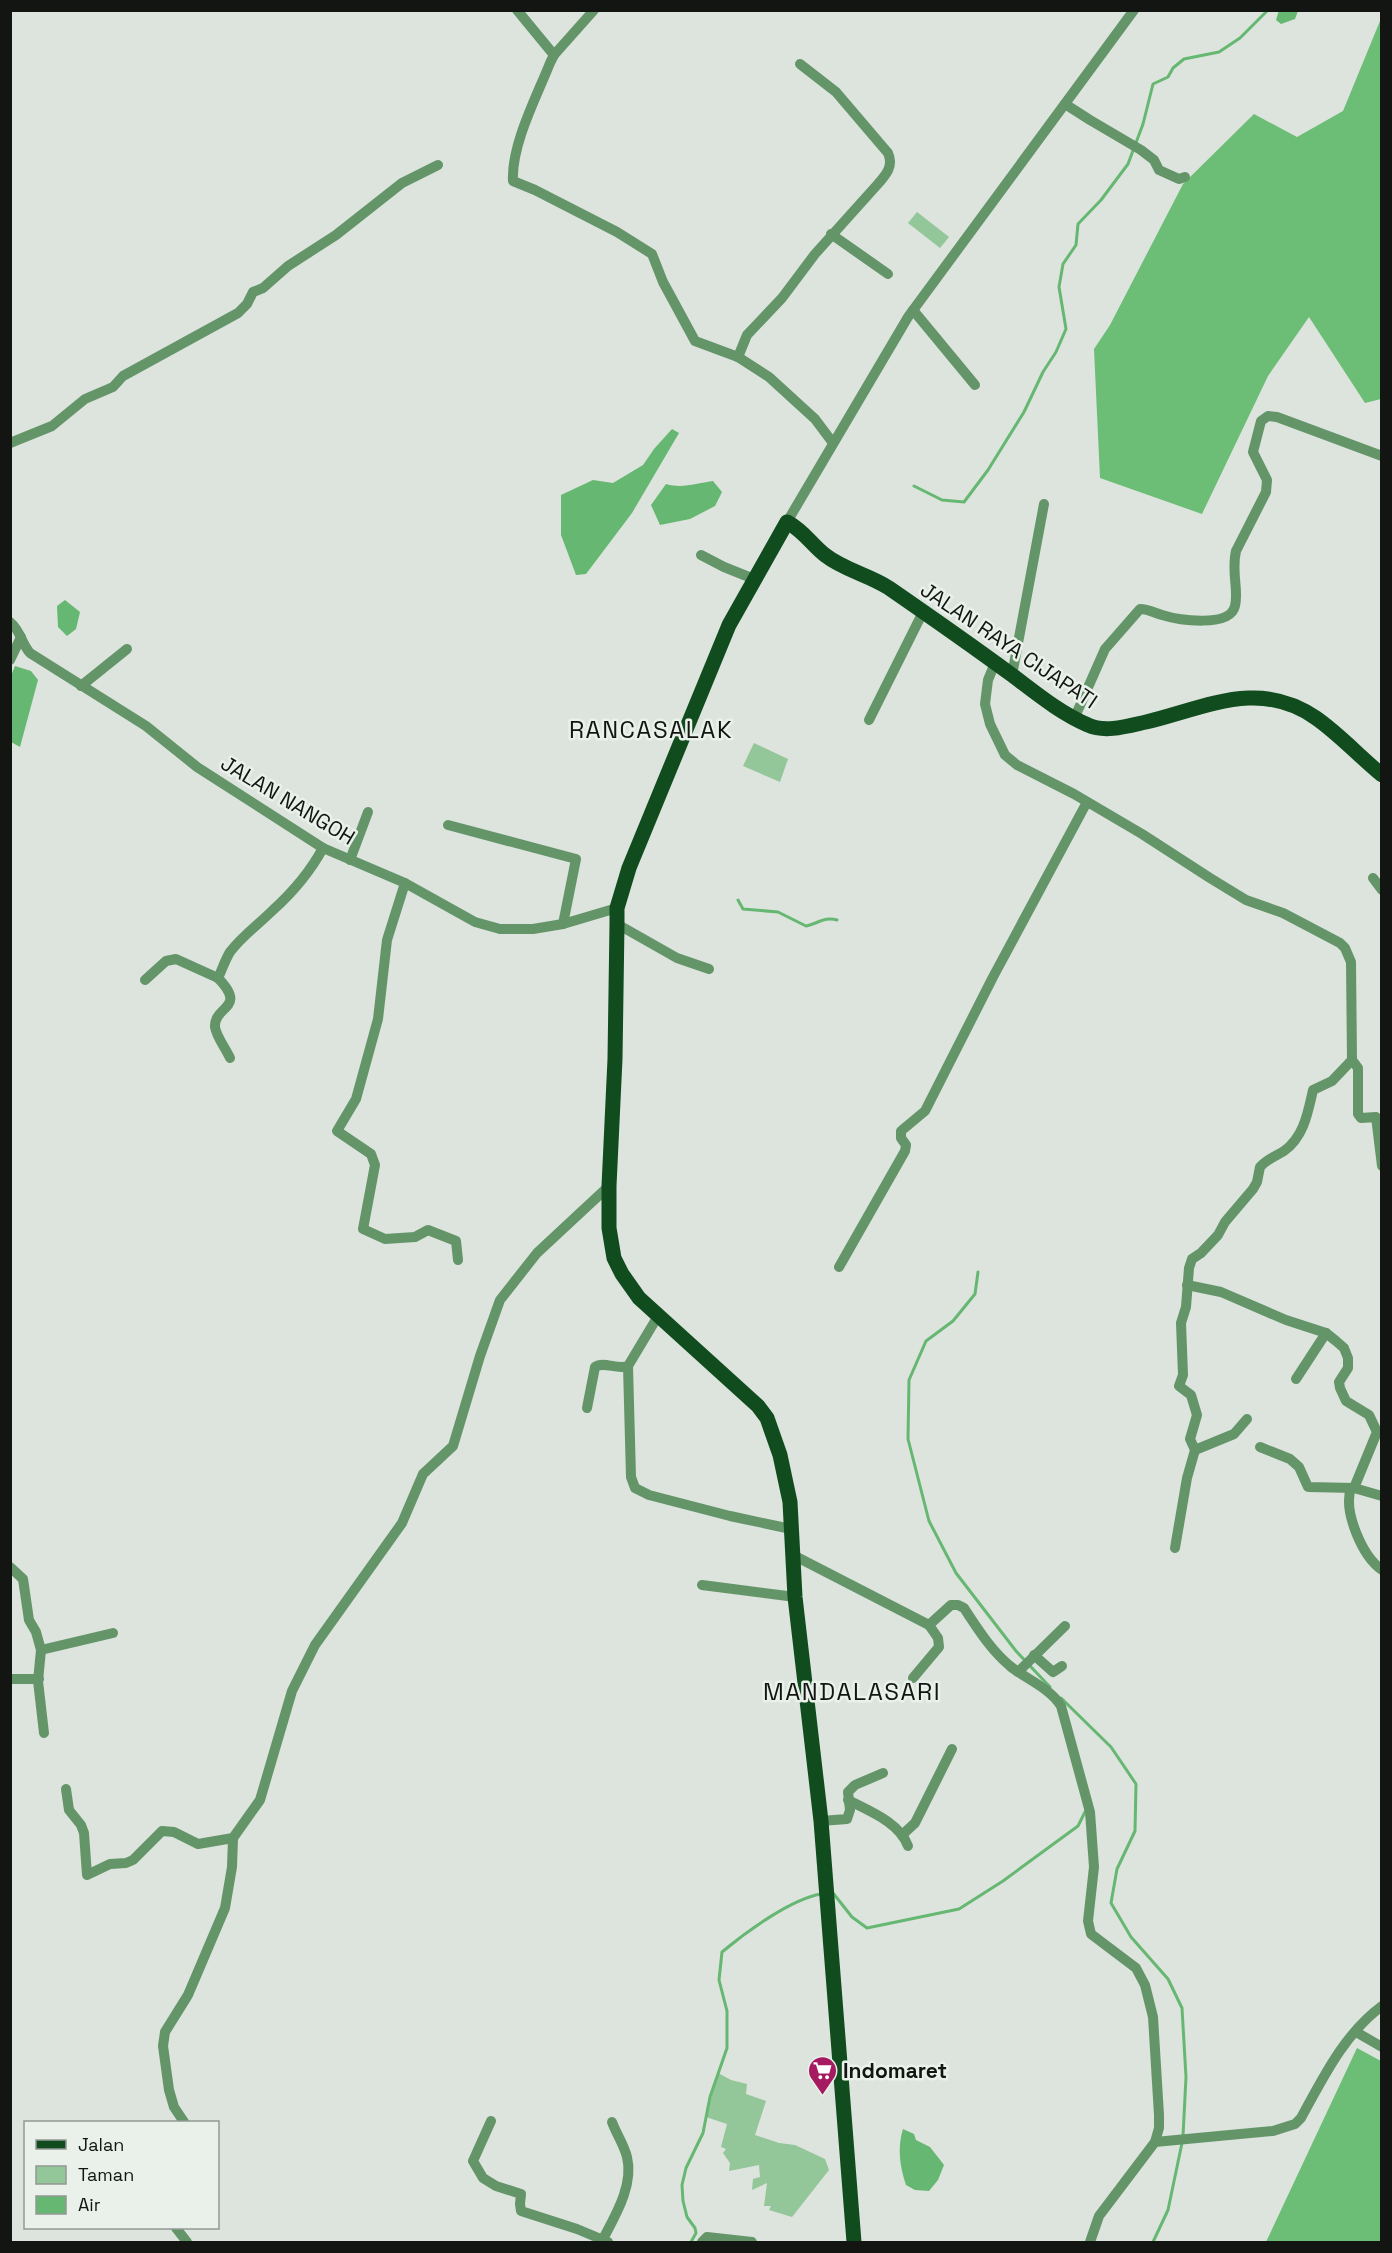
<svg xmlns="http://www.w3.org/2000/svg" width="1392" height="2253" font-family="'Space Grotesk',sans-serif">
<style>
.green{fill:#93c698}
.forest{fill:#6cbd76}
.water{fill:#66b771}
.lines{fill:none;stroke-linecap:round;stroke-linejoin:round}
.stream{stroke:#66b771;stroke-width:3}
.minor{stroke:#649569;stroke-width:10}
.primary{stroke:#114c1e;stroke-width:15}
.labels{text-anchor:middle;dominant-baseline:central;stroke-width:5;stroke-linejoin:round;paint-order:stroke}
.street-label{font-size:21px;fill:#121512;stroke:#e9f1ea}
.poi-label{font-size:21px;font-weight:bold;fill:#121512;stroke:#e9f1ea;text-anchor:start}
.quarter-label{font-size:24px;letter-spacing:1.5px;fill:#121512;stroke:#e9f1ea}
</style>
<rect width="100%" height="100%" fill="#dce4dd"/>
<g class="green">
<path d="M917 212 949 237 940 248 908 223Z"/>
<path d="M754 743 788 759 780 782 743 766Z"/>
<path d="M718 2073 731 2080 747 2084 746 2094 766 2101 755 2135 779 2143 795 2145 825 2159 829 2170 792 2217 769 2210 771 2206H764L767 2183 752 2190 753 2179 760 2177 759 2165 729 2171 730 2163 723 2153 726 2149 721 2147 727 2124 706 2117Z"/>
</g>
<g class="forest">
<path d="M1380 21 1381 22V399L1365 403 1309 317 1268 376 1202 514 1100 478 1094 349 1110 325 1183 184 1254 114 1297 137 1343 111Z"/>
<path d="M1357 2048 1381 2061V2242H1266Z"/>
</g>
<g class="water">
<path d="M1279 10H1298V11L1295 19 1281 24 1276 20Z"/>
<path d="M672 429 679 433 632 513 586 574 576 575 561 535V495L593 480 613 483 643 465 654 449Z"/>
<path d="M713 481 722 492 715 506 690 519 660 525 651 505 666 484C683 489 696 483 713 481Z"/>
<path d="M65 600 80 612 76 629 67 636 58 627 57 606Z"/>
<path d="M15 666 31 671 38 680 20 747 11 742 10 678Z"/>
<path d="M903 2129 914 2134 916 2140 930 2147 944 2165 938 2180 929 2191 915 2190 906 2185C900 2167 897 2148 903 2129Z"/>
</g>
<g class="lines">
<g class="stream">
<path d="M914 486 942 500 964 502 988 470 1024 412 1043 372 1056 352 1066 329 1059 287 1063 264 1076 245 1078 224 1101 200 1128 164 1143 124 1153 84 1168 77 1173 68 1184 59 1219 52 1240 38 1268 10"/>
<path d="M738 900 743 909 778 912 806 926C817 924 825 916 837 920"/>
<path d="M978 1272 975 1294 953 1321 926 1341 909 1380 908 1439 929 1521 956 1573 1016 1651 1050 1687"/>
<path d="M1061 1698 1111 1747 1136 1784 1135 1831 1117 1869 1111 1903 1131 1937 1168 1979 1182 2008 1186 2077 1183 2136"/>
<path d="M833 1893 852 1917 867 1928 959 1909 1003 1881 1078 1826 1086 1810"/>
<path d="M691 2242 696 2233 695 2228 687 2217 683 2201 682 2185 686 2168 703 2133 710 2097 727 2048V2011L719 1980 722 1952C746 1932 791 1899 821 1894"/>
<path d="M1153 2242 1168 2210 1182 2143"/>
</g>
<g class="minor">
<path d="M517 10 554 55"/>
<path d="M594 10 554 55 550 63C537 96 511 145 513 181L535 190 617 232 652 254 663 282 695 341 738 357 769 377 815 419 833 443"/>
<path d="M1065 104 1090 120 1141 150 1154 160 1159 170 1179 179 1185 177"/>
<path d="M831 234 888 274"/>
<path d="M913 310 975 385"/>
<path d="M738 357 747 335 782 298 815 254 877 185C886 175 894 166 888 153L836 92 800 64"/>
<path d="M10 443 52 426 85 399 113 387 123 376 238 313 247 304 253 292 263 288 288 266 336 235 402 183 438 165"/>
<path d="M787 522 908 317 1134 10"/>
<path d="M701 555 724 567 754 579"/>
<path d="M10 622C21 631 21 643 30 653L146 726 197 767 323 848 405 883 475 922 500 929H533L563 924 617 908"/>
<path d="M10 660 21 637"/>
<path d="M995 663 988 680 985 704 990 724 1005 755 1017 765 1074 794 1142 834 1210 878 1246 900 1283 913 1340 943 1345 948 1351 962 1352 1060 1358 1068V1114L1361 1118 1376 1117 1382 1166"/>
<path d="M1012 675 1044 504"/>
<path d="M81 686 127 649"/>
<path d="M1074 719 1105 649 1140 609C1148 609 1155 613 1162 615 1178 620 1230 628 1235 606 1239 590 1231 572 1236 551L1266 492 1267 480 1253 452 1261 421 1268 416 1277 417 1382 456"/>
<path d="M869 720 923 612"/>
<path d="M448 825 576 859 563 924"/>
<path d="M350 860 368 812"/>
<path d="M1373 878 1382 890"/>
<path d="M405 883 387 940 378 1019 356 1099 337 1131 371 1154 375 1165 363 1229 385 1239 415 1237 428 1230 456 1241 458 1260"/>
<path d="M617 924 677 958 709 969"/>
<path d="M145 980 166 961 176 959 218 978"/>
<path d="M230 1058C226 1049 216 1036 215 1027 214 1005 248 1009 218 978 222 970 225 960 230 952 242 936 259 924 273 910 293 892 310 872 323 848"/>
<path d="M839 1267 905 1151 906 1145 901 1138V1131L925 1111 993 977 1087 802"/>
<path d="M1187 1285 1221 1292 1286 1320 1326 1333 1336 1341 1344 1348 1348 1358V1368L1339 1382 1340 1388 1346 1401 1369 1415 1377 1432 1354 1488"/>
<path d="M628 1366 631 1477 635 1488 649 1495 730 1516 791 1529"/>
<path d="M1296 1379 1326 1333"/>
<path d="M587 1408 595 1367C604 1361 617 1370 628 1366L658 1316"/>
<path d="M1260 1447 1290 1459 1299 1467 1308 1487 1354 1488 1382 1496"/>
<path d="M1195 1450 1234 1434 1247 1419"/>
<path d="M1351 1488C1343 1511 1362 1556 1382 1570"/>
<path d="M1175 1548 1187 1478 1195 1450 1190 1439 1197 1415 1191 1395 1179 1386 1183 1375 1181 1323 1186 1307 1189 1268 1192 1259 1201 1253 1218 1235 1225 1222 1253 1189 1257 1182 1260 1167C1267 1159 1276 1156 1284 1151 1304 1137 1308 1112 1313 1090L1332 1081 1352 1060"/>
<path d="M791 1554 929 1625"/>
<path d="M10 1567 23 1579 29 1620 36 1632 41 1650"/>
<path d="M702 1585 795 1597"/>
<path d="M1034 1655 1053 1672 1062 1666"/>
<path d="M1018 1672 1065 1626"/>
<path d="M913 1678 939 1647 938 1638 929 1625 951 1605H958L964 1608C978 1629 990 1649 1010 1666 1026 1679 1050 1688 1061 1706L1090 1812 1094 1867 1088 1921 1091 1934 1136 1968 1145 1985 1153 2017 1159 2115V2128L1155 2142"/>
<path d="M10 1679H39"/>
<path d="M44 1733 38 1681 41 1650 113 1633"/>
<path d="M66 1789 69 1810 81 1825 84 1833 87 1875 110 1864 126 1863 133 1860 162 1831 174 1832 198 1844 233 1838"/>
<path d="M848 1800C869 1811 899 1822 908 1846"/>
<path d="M821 1821 847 1819 850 1810 848 1792 855 1785 883 1773"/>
<path d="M902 1835 915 1823 952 1749"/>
<path d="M1356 2032 1382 2047"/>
<path d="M491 2121 473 2161 483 2178 496 2186 521 2194 520 2204 521 2211 577 2229 608 2242"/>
<path d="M184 2122 174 2107 169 2090 163 2046 165 2032 188 1995 225 1908 232 1867 233 1838 260 1800 292 1691 315 1645 402 1523 423 1474 453 1446 480 1356 500 1300 537 1253 609 1186"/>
<path d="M176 2228 187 2242"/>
<path d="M603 2239C615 2216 634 2185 627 2157 624 2145 616 2133 612 2122"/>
<path d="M702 2242 707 2237 752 2242"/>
<path d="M1090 2242 1099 2216 1155 2142 1273 2131 1295 2124 1301 2118C1323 2078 1344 2034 1382 2006"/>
</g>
<path class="primary" d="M854 2242 821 1821 795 1597 790 1502 780 1455 767 1418 758 1406 639 1298 622 1274 614 1258 609 1228V1186L615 1059 617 924V908L629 868 729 625 787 522C804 531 811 544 825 555 844 570 869 575 889 588 931 617 971 645 1012 675 1036 693 1060 713 1088 725 1105 733 1128 726 1146 722 1205 708 1259 678 1316 718 1339 734 1360 757 1382 775"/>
</g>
<defs>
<symbol id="supermarket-pin" viewBox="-11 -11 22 30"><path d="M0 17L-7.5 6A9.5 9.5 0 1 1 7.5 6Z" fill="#a51a60" stroke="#e9f1ea"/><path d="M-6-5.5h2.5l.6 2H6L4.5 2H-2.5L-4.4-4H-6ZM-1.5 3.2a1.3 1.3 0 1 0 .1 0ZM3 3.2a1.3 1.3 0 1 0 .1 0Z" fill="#fff"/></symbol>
</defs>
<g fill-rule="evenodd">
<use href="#supermarket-pin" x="806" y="2054" width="33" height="45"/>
</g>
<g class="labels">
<g class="street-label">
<text transform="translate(1009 645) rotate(34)">JALAN RAYA CIJAPATI</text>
<text transform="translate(288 800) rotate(31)">JALAN NANGOH</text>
</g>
<g class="poi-label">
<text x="843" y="2070">Indomaret</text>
</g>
<g class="quarter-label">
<text x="651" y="729">RANCASALAK</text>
<text x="852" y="1691">MANDALASARI</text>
</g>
</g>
<rect width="1392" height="2253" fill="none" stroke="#121512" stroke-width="24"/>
<rect x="24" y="2121" width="195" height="108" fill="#e9f1ea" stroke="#939994" stroke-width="1.5"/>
<rect x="36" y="2140" width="30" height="9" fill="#114c1e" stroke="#939994" stroke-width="1.5"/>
<text x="78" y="2151" font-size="18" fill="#121512">Jalan</text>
<rect x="36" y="2166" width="30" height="18" fill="#93c698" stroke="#939994" stroke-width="1.5"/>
<text x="78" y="2181" font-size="18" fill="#121512">Taman</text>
<rect x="36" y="2196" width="30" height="18" fill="#66b771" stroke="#939994" stroke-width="1.5"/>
<text x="78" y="2211" font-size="18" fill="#121512">Air</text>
</svg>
